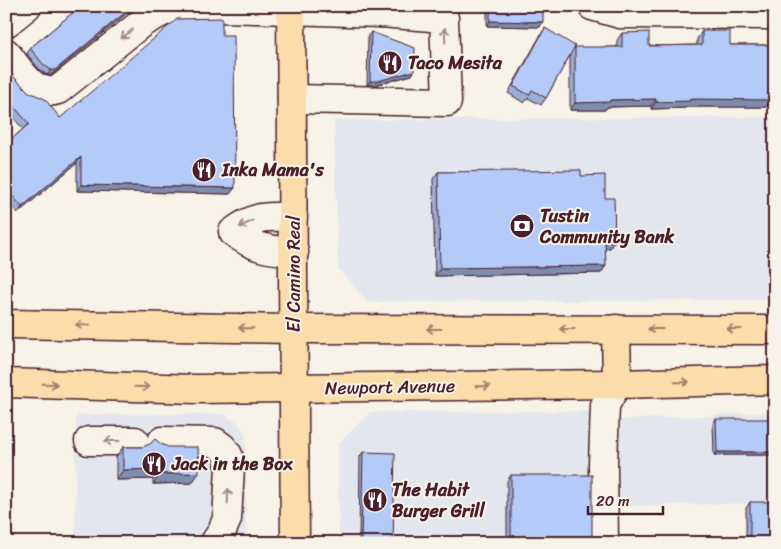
<svg xmlns="http://www.w3.org/2000/svg" width="781" height="549" font-family="Sriracha,sans-serif">
<style>
.built{fill:#e3e7ed}
.lines{fill:none;stroke-linecap:round;stroke-linejoin:round}
.minor-casing{stroke:#4a1f2b;stroke-width:31}
.major-casing{stroke:#4a1f2b;stroke-width:31}
.minor{stroke:#f7f3e8;stroke-width:28}
.major{stroke:#fbddab;stroke-width:28}
.wall{fill:#9baed6;stroke:#4a1f2b}
.shaded-wall{fill:#7e8dae;stroke:#4a1f2b}
.building{fill:#b4caf9;stroke:#4a1f2b}
.oneway{stroke:#a0898a}
.oneway2{stroke:#a27e6b}
.labels{text-anchor:middle;dominant-baseline:central;stroke-width:4;stroke-linejoin:round;paint-order:stroke}
.poi-label{font-size:18px;font-weight:bold;fill:#4a1f2b;stroke:#f7f3e8;text-anchor:start}
.street-label{font-size:18px;fill:#4a1f2b;stroke:#f7f3e8}
</style>
<rect width="100%" height="100%" fill="#f7f3e8"/>
<filter id="ink" filterUnits="userSpaceOnUse"><feTurbulence type="fractalNoise" baseFrequency=".02" numOctaves="2"/><feDisplacementMap in="SourceGraphic" scale="10" xChannelSelector="R" yChannelSelector="G"/><feConvolveMatrix kernelMatrix="1 2 1 2 8 2 1 2 1" color-interpolation-filters="sRGB"/></filter>
<g filter="url(#ink)">
<g class="built">
<path d="M775 117V300L368 302 338 269 334 120Z"/>
<path d="M594 411 595 543H339L338 444 370 412Z"/>
<path d="M775 412V503L620 506 618 420Z"/>
<path d="M224 414 237 422 246 434V543H75L76 415Z"/>
</g>
<g class="lines">
<defs>
<g id="minor">
<path d="M592 6 620 14 775 15"/>
<path d="M6 23 27 6"/>
<path d="M6 53C20 69 34 98 58 90L143 22 166 10 224 8 381 13V6"/>
<path d="M292 99 447 102 444 18 381 13"/>
<path d="M293 217C267 216 256 215 233 232 254 248 268 250 294 252"/>
<path d="M89 441H135"/>
<path d="M162 441 215 442 223 448 228 455 230 468 227 519 221 533 215 542"/>
<path d="M604 543 603 464 605 405 617 384"/>
</g>
<g id="major">
<path d="M291 6 295 543"/>
<path d="M6 324 294 329 775 330"/>
<path d="M616 329 617 384"/>
<path d="M6 383 196 389 617 384 775 380"/>
</g>
</defs>
<use href="#minor" class="minor-casing"/>
<use href="#major" class="major-casing"/>
<use href="#minor" class="minor"/>
<use href="#major" class="major"/>
</g>
<g class="wall">
<path d="M81 6H136L51 75H47L39 69 27 54 30 48Z"/>
<path d="M487 6H543L540 27 487 26Z"/>
<path d="M545 28 574 48 617 47V40L622 33 649 46 697 45V39L702 31 730 45H775V104H768L766 107H687L685 108 651 109V106L607 107 605 110H570V55L546 98 541 105 528 98 524 103 508 93 540 36Z"/>
<path d="M371 32 414 71 412 75 375 85H367L368 36Z"/>
<path d="M222 35 230 194 77 191V163L18 213 6 199V144L23 129 6 109V67L14 77 29 92 60 118Z"/>
<path d="M438 172 581 176 605 198 610 248H605L601 273 435 276 433 179Z"/>
<path d="M716 419 774 455H714L713 423Z"/>
<path d="M123 447H142L192 483 153 484V479L116 480V457Z"/>
<path d="M363 452 393 543H359L360 456Z"/>
<path d="M511 475 592 543H507V481Z"/>
<path d="M750 502 775 543H746V508Z"/>
</g>
<g class="shaded-wall">
<path d="M133 6H136L51 75H47L51 70Z"/>
<path d="M490 21 543 22 540 27 487 26Z"/>
<path d="M414 71 412 75 375 85H367L370 81Z"/>
<path d="M775 97V104H768L766 107H687L685 108 651 109 656 102 690 99Z"/>
<path d="M656 99 651 106 607 107 605 110H570L575 103 610 100Z"/>
<path d="M81 157 77 163 18 213 22 207Z"/>
<path d="M81 185 235 188 230 194 77 191Z"/>
<path d="M605 241H615L610 248H600Z"/>
<path d="M606 266 601 273 435 276 440 268Z"/>
<path d="M717 452H775L774 455H714Z"/>
<path d="M160 469 153 479 116 480 123 470Z"/>
<path d="M199 473 192 483 153 484 160 474Z"/>
</g>
<g class="building">
<path d="M81 6H133L55 70H51L43 64 30 48Z"/>
<path d="M490 6H543V22L490 21Z"/>
<path d="M222 18V35H234L235 188 81 185V157L22 207 6 188V144L29 124 6 97V67L14 77 29 92 45 99 60 118 177 19Z"/>
<path d="M545 28 575 46 546 98 532 90 529 95 513 86Z"/>
<path d="M702 31H730V45H775V97H771V100L690 99V101L656 102V99L610 100V102L575 103V47H622V33L649 32V46L702 45Z"/>
<path d="M371 32 415 48 414 71 378 81H370Z"/>
<path d="M581 170V176L605 175V198H614L615 241H605L606 266 440 268 438 172Z"/>
<path d="M716 419H775V452H717Z"/>
<path d="M155 439 161 444 168 447H198L199 473 160 474V469L123 470V447H142L150 444Z"/>
<path d="M363 452 395 453 393 543H361Z"/>
<rect x="511" y="475" width="81" height="68"/>
<rect x="750" y="502" width="25" height="41"/>
</g>
<defs><path id="oneway-shaft" d="M-6 0H5M1.5-3L5.5 0L1.5 3" fill="none" stroke-width="1.6" stroke-linecap="round" stroke-linejoin="round" transform="scale(1.25)"/></defs>
<g class="oneway">
<use href="#oneway-shaft" transform="translate(127 34) rotate(141)"/>
<use href="#oneway-shaft" transform="translate(445 35) rotate(-92)"/>
<use href="#oneway-shaft" transform="translate(246 224) rotate(154)"/>
<use href="#oneway-shaft" transform="translate(112 441) rotate(180)"/>
<use href="#oneway-shaft" transform="translate(228 496) rotate(-87)"/>
</g>
<g class="oneway2">
<use href="#oneway-shaft" transform="translate(83 325) rotate(-179)"/>
<use href="#oneway-shaft" transform="translate(246 328) rotate(-179)"/>
<use href="#oneway-shaft" transform="translate(434 329) rotate(-180)"/>
<use href="#oneway-shaft" transform="translate(567 329) rotate(-180)"/>
<use href="#oneway-shaft" transform="translate(655 329) rotate(-180)"/>
<use href="#oneway-shaft" transform="translate(734 329) rotate(-180)"/>
<use href="#oneway-shaft" transform="translate(682 382) rotate(-1)"/>
<use href="#oneway-shaft" transform="translate(50 384) rotate(1)"/>
<use href="#oneway-shaft" transform="translate(483 386) rotate(-1)"/>
<use href="#oneway-shaft" transform="translate(142 387) rotate(2)"/>
</g>
</g>
<defs>
<symbol id="restaurant-disc" viewBox="-11 -11 22 22"><circle r="9.5" fill="#4a1f2b" stroke="#f7f3e8"/><path d="M-5-6h1v4h1v-4h1v4h1v-4h1v5L-1.5 .5V6h-2V.5L-5-1ZM5-6V6H3V1.5H1.5Q1.5-4 5-6Z" fill="#fff"/></symbol>
<symbol id="bank-disc" viewBox="-11 -11 22 22"><circle r="9.5" fill="#4a1f2b" stroke="#f7f3e8"/><path d="M-6-4H6V4H-6ZM0-2.3a2.3 2.3 0 1 0 0 4.6a2.3 2.3 0 1 0 0-4.6Z" fill="#fff"/></symbol>
</defs>
<g fill-rule="evenodd">
<use href="#restaurant-disc" x="376" y="49" width="28" height="28"/>
<use href="#restaurant-disc" x="190" y="156" width="28" height="28"/>
<use href="#bank-disc" x="508" y="212" width="28" height="28"/>
<use href="#restaurant-disc" x="140" y="450" width="28" height="28"/>
<use href="#restaurant-disc" x="361" y="486" width="28" height="28"/>
</g>
<g class="labels">
<g class="poi-label">
<text x="408" y="63">Taco Mesita</text>
<text x="222" y="170">Inka Mama's</text>
<text x="540" y="216">Tustin<tspan x="540" dy="21">Community Bank</tspan></text>
<text x="172" y="464">Jack in the Box</text>
<text x="392" y="490">The Habit<tspan x="392" dy="21">Burger Grill</tspan></text>
</g>
<g class="street-label">
<text transform="translate(294 274) rotate(-90)">El Camino Real</text>
<text transform="translate(390 387) rotate(-1)">Newport Avenue</text>
</g>
</g>
<rect width="781" height="549" fill="none" stroke="#f7f3e8" stroke-width="25"/>
<rect x="12" y="12" width="756" height="524" fill="none" stroke="#4a1f2b" stroke-width="2" filter="url(#ink)"/>
<path d="M588 506v8h75v-8" fill="none" stroke="#4a1f2b" stroke-width="2.5"/>
<text x="596" y="506" font-size="15" fill="#4a1f2b" stroke="#f7f3e8" stroke-width="4" paint-order="stroke">20 m</text>
</svg>
